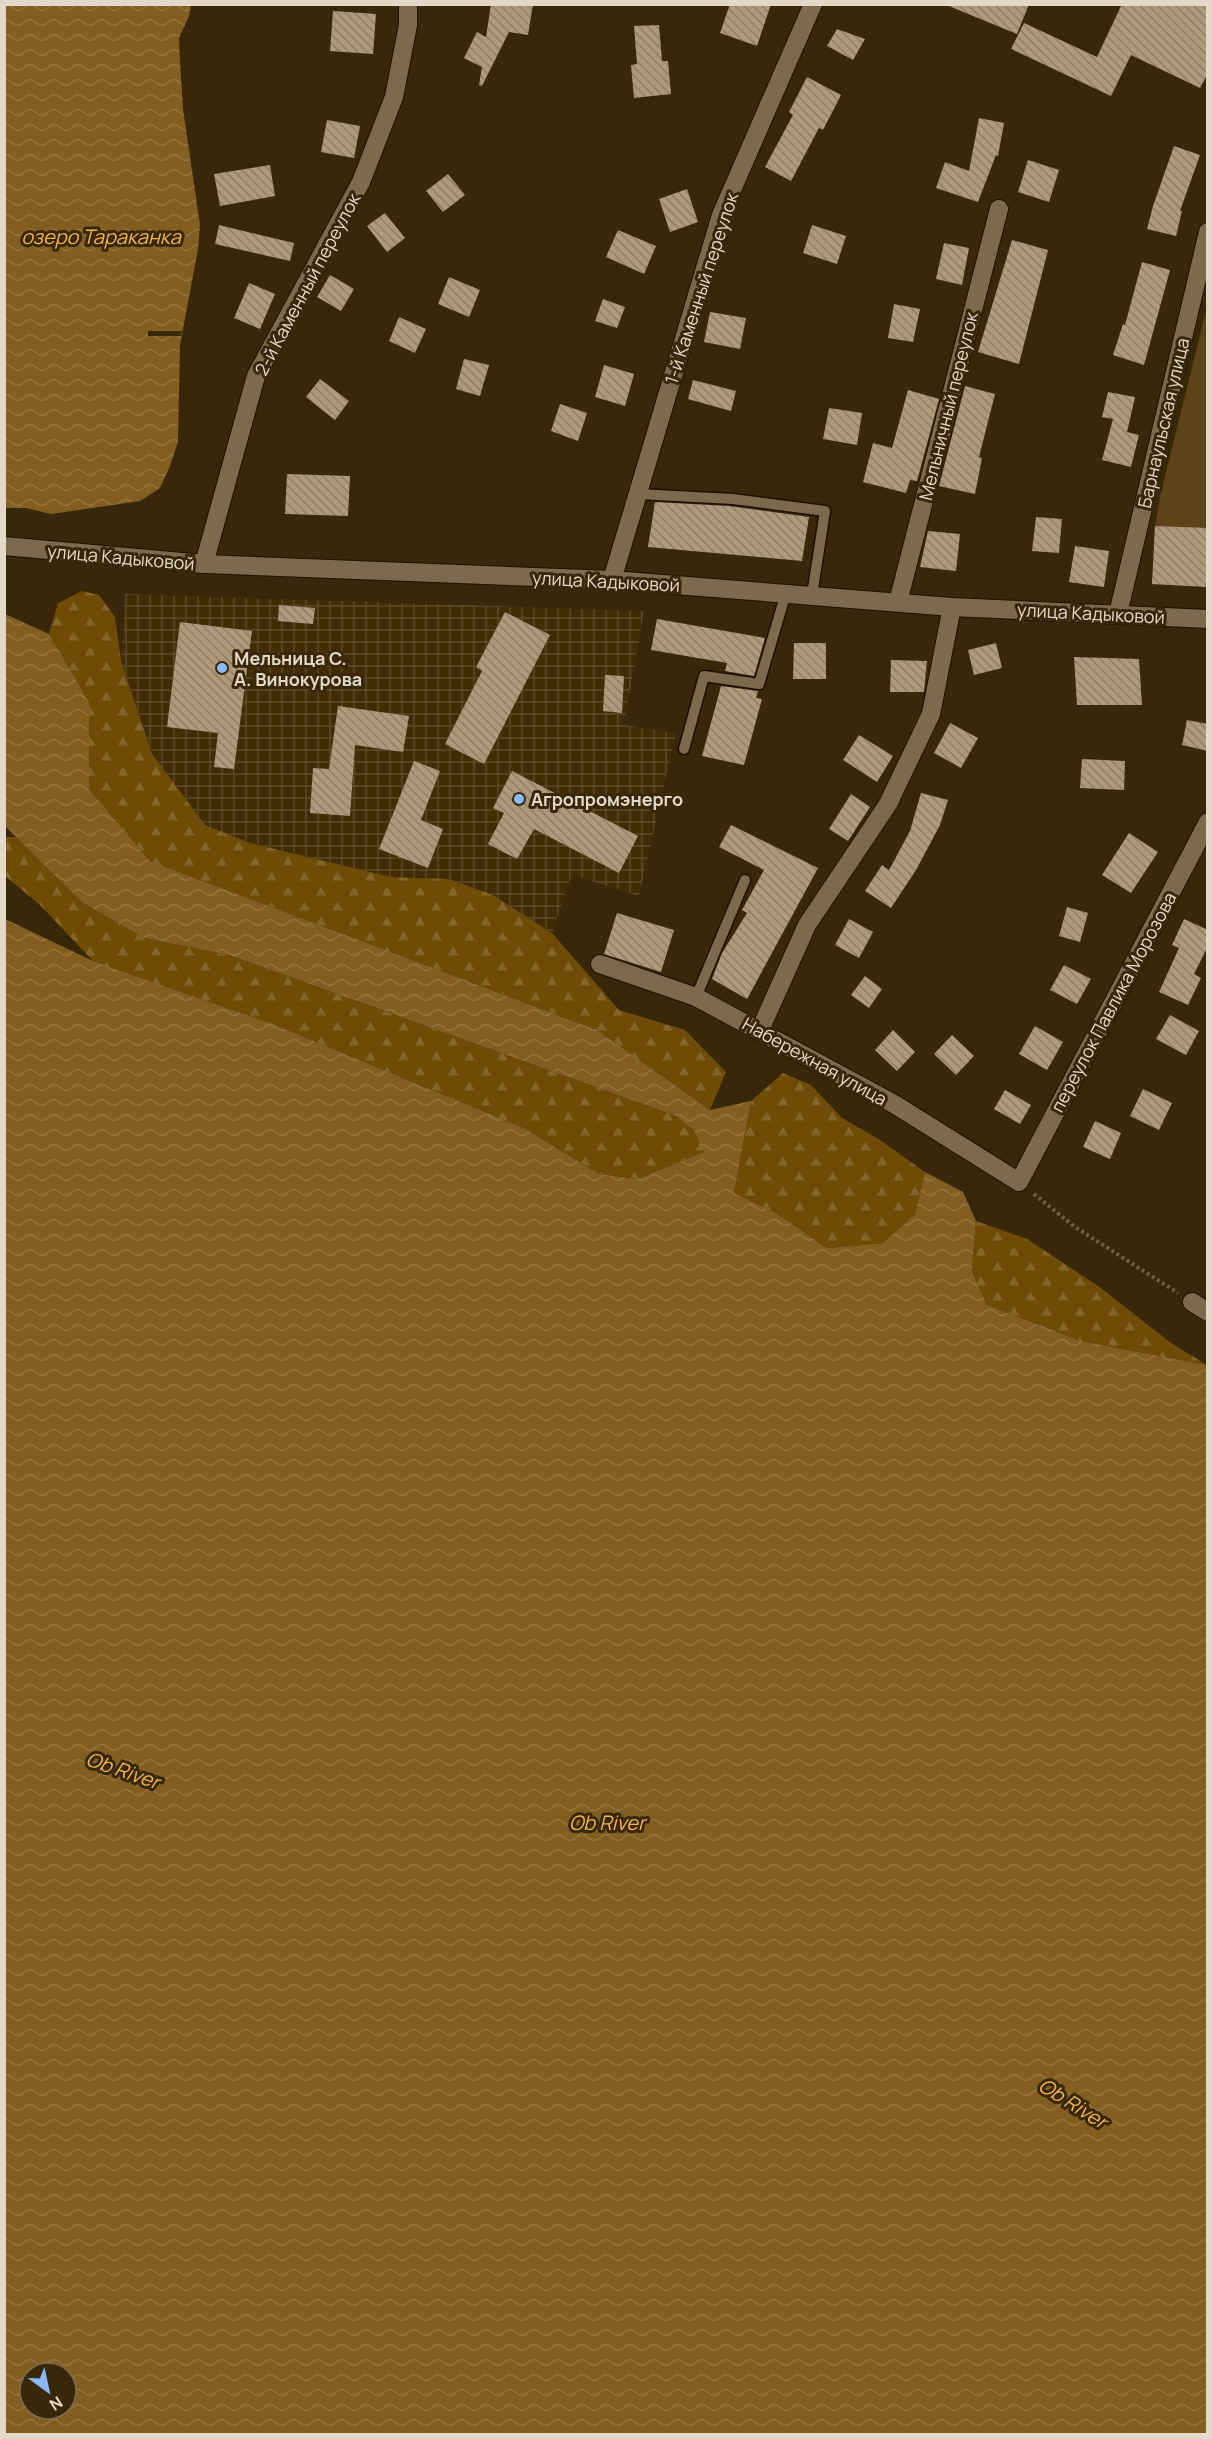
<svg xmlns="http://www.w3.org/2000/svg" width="1212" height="2439" font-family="Manrope,sans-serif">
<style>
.industrial{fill:url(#industrial-grid)}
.forest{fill:url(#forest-firs)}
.pitch{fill:#5c4318}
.water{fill:url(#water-waves);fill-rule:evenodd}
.pier{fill:#382709}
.building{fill:url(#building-back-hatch)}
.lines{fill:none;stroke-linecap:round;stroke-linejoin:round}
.service-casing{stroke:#1c1000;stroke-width:13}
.minor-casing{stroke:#1c1000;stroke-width:20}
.path{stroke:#6d5e45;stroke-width:4;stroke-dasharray:3 3;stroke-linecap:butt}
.service{stroke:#7d6a4c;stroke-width:10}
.minor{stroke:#7d6a4c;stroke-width:18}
.poi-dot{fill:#8cb9fc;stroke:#382709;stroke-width:2}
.labels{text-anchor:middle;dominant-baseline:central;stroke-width:6;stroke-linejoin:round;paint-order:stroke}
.street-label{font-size:18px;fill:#e4d9c9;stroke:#382709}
.poi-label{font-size:18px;font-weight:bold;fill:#e4d9c9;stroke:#382709;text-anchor:start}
.water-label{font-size:20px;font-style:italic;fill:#f5b648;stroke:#382709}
</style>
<defs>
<pattern id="industrial-grid" width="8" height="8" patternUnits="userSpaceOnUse" patternTransform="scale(1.5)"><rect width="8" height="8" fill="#412c05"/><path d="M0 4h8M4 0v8" fill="none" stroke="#5c4a28"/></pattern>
<pattern id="forest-firs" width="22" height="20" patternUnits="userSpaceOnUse" patternTransform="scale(1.5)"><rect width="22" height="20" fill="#6f4c06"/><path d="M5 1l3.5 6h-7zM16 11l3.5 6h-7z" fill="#836529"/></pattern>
<pattern id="water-waves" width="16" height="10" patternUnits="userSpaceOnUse" patternTransform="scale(1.5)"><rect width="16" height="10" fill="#825e20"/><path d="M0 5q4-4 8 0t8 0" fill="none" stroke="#94743f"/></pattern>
<pattern id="building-back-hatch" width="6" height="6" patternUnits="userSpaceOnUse" patternTransform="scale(1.5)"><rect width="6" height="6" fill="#ae997a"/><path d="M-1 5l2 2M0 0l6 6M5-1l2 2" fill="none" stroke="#8e7f67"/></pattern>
</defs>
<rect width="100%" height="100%" fill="#382709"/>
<path class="industrial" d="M125 594 644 611 624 725 676 733 639 896 572 875 552 933 493 895 449 879 391 877 250 843 205 825 152 754 121 661Z"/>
<g class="forest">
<path d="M82 591 99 595 115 617 121 661 152 754 205 825 250 843 391 877 449 879 493 895 552 933 619 1010 685 1030 726 1072 710 1110 597 1030 150 861 89 789V702L49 634 58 603Z"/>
<path d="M4 837H18L83 903 144 938 229 955 676 1116 694 1131 705 1152 637 1179 599 1174 524 1128 273 1024 93 961 40 905 5 876Z"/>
<path d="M783 1073 811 1085 842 1118 877 1138 925 1172 915 1214 883 1243 827 1248 776 1213 734 1193 751 1101Z"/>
<path d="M976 1221 1027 1239 1101 1288 1171 1343 1207 1365 1081 1341 987 1305 972 1269Z"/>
</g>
<path class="pitch" d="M1207 307V587L1152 584 1155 526 1161 492Z"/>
<g class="water">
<path d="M5 5H191L189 16 179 38 180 62 183 109 200 225 198 249 180 345 178 442 170 466 160 488 140 501 51 514 26 508H5Z"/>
<path d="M5 614 49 634 89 702V789L150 861 597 1030 710 1110 751 1101 734 1193 776 1213 827 1248 883 1243 915 1214 925 1172 963 1192 976 1221 972 1270 987 1305 1081 1341 1207 1365V2434H5V919L93 961 273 1024 524 1128 599 1174 637 1179 704 1152 694 1131 676 1116 229 955 144 938 83 903 5 826ZM30 2373H66V2409H30Z"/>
</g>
<path class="pier" d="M148 331H182L181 336H148Z"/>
<g class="building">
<path d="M491 4H533L528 35 509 32 482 86 479 85 482 67 464 58 477 32 486 37Z"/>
<path d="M730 4H771L757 46 720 33Z"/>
<path d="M944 4H1029L1017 34Z"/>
<path d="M1122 4H1208V73L1200 88 1131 55 1111 96 1011 49 1024 23 1097 57Z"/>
<path d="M333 11 376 14 373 54 330 51Z"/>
<path d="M659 25 662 61H668L671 94 634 98 631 65 637 64 634 26Z"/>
<path d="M837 29 865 39 853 60 827 46Z"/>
<path d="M807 77 841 95 823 130 819 128 791 181 765 167 793 115 789 112Z"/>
<path d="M979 118 1004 123 998 156 996 155 978 202 936 188 945 162 969 171Z"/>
<path d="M327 120 360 126 354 158 321 152Z"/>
<path d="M1174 146 1200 155 1180 211H1182L1176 236 1147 229 1153 206Z"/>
<path d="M1028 160 1059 170 1049 202 1018 192Z"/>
<path d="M270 165 275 196 220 206 214 174Z"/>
<path d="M448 174 465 195 443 212 426 191Z"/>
<path d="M687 189 698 222 670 232 659 199Z"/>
<path d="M385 213 405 238 387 252 367 226Z"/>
<path d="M219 225 294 243 290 261 215 244Z"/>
<path d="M812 225 846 236 837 264 803 253Z"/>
<path d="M618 230 656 246 644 274 606 257Z"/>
<path d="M1012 240 1048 250 1019 364 978 352Z"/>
<path d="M944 243 969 248 962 285 936 279Z"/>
<path d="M1142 262 1170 270 1144 365 1113 355 1123 324 1125 325Z"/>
<path d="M330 275 354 289 341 311 317 297Z"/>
<path d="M449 277 480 290 469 317 438 304Z"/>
<path d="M249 283 275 294 260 329 234 318Z"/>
<path d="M603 299 625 307 617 328 595 321Z"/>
<path d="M894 304 920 309 913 342 888 338Z"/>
<path d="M710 312 746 318 740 349 704 342Z"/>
<path d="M399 317 426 329 415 353 389 341Z"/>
<path d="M464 359 489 365 480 396 456 389Z"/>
<path d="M604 365 634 374 625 406 595 397Z"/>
<path d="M320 379 349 401 335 420 306 397Z"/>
<path d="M693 380 736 391 731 411 688 399Z"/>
<path d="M965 386 995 394 979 457 982 458 975 494 939 486Z"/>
<path d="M908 390 939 399 917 481 910 480 906 493 863 482 873 443 892 448Z"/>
<path d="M1108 392 1135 397 1127 432 1139 435 1131 467 1102 460 1113 419 1102 417Z"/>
<path d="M560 404 587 413 578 441 551 431Z"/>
<path d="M829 408 862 413 857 445 823 439Z"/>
<path d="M287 474 350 476 348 516 285 514Z"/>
<path d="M655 502 729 506 809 517 802 561 648 547Z"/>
<path d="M1036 517 1062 519 1059 553 1032 551Z"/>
<path d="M1155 526 1208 528V587L1152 584Z"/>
<path d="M928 531 960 534 956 571 920 567Z"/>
<path d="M1075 546 1109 551 1104 587 1069 582Z"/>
<path d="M279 605 315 608 313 624 278 621Z"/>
<path d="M505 612 550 635 484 764 445 744 482 671 476 667Z"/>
<path d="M657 619 765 638 754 676 725 671 727 663 651 650Z"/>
<path d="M180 622 252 631 234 769 214 767 218 733 167 727Z"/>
<path d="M794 643H826V679H793Z"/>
<path d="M996 643 1002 668 974 675 968 650Z"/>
<path d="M1074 657 1139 659 1142 705H1077Z"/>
<path d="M891 660 927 661 924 692H890Z"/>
<path d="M605 675 624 676 622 713 603 711Z"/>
<path d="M721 686 758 691 756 698 762 699 744 765 702 756Z"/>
<path d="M338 706 409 716 403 752 355 745 350 816 310 813 313 768 329 769Z"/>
<path d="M1187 720 1208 724V751L1182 745Z"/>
<path d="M950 723 978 738 961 768 934 753Z"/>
<path d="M859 735 893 756 877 782 843 760Z"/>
<path d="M1082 759 1125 761 1124 790 1080 788Z"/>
<path d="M414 761 440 771 421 820 443 829 428 868 379 849Z"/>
<path d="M512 771 638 836 619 873 534 829 517 859 488 844 504 813 493 808Z"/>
<path d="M921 793 948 800 940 825 916 870 891 908 865 891 882 865 889 870 910 831Z"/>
<path d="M851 794 870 807 848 841 829 829Z"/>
<path d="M731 825 818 868 747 999 712 979 722 953 747 913 742 910 764 870 719 847Z"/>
<path d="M1129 833 1158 852 1131 893 1102 875Z"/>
<path d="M1067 907 1088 913 1080 942 1059 936Z"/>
<path d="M617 913 674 930 661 972 604 954Z"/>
<path d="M849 919 873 932 859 958 835 945Z"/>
<path d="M1184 919 1208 930V946L1194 974 1201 978 1188 1005 1159 992 1179 948 1172 945Z"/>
<path d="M1064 965 1091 979 1077 1004 1050 990Z"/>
<path d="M865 976 882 989 869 1008 851 995Z"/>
<path d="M1170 1015 1199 1031 1186 1055 1156 1039Z"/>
<path d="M1035 1026 1063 1042 1047 1070 1019 1054Z"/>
<path d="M893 1030 915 1052 897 1071 875 1050Z"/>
<path d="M952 1035 974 1056 956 1075 934 1054Z"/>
<path d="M1143 1089 1172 1103 1159 1130 1130 1116Z"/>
<path d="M1005 1090 1031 1105 1020 1124 994 1109Z"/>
<path d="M1095 1121 1121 1133 1110 1159 1083 1147Z"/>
</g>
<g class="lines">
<defs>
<g id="service">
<path d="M638 494 733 499 825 511 812 595"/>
<path d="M684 749 704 676 759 684 786 593"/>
<path d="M696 997 745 880"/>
</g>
<g id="minor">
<path d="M4 546 204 564 612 580 952 607 1208 619"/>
<path d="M204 564 256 376 361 182 394 97 408 25V4"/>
<path d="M612 580 721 215 813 4"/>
<path d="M898 602 999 209"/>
<path d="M1118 614 1208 232"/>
<path d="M600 964 696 997 894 1104 1019 1182 1208 822"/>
<path d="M760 1030 807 925 888 804 931 714 952 607"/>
<path d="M1192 1302 1208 1312"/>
</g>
</defs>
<use href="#service" class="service-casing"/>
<use href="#minor" class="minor-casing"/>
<path class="path" d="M1034 1194 1075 1227 1178 1293"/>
<use href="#service" class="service"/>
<use href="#minor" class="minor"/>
</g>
<g class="poi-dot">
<circle cx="222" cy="668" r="6"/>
<circle cx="519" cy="799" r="6"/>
</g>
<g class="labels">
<g class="street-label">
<text transform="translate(307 284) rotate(-62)">2-й Каменный переулок</text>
<text transform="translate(701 288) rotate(-72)">1-й Каменный переулок</text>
<text transform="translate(948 406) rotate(-76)">Мельничный переулок</text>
<text transform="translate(1163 423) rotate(-77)">Барнаульская улица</text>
<text transform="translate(121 557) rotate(5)">улица Кадыковой</text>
<text transform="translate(606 581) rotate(3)">улица Кадыковой</text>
<text transform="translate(1091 613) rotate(3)">улица Кадыковой</text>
<text transform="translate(1113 1002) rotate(-62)">переулок Павлика Морозова</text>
<text transform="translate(815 1061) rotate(29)">Набережная улица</text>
</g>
<g class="poi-label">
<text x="234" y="658">Мельница С.<tspan x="234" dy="21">А. Винокурова</tspan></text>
<text x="531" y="799">Агропромэнерго</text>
</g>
<g class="water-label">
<text x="101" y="236">озеро Тараканка</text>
<text transform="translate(123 1770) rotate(19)">Ob River</text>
<text x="607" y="1822">Ob River</text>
<text transform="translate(1073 2103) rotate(32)">Ob River</text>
</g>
</g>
<rect width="1212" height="2439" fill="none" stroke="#e4d9c9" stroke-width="12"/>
<g transform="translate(48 2391) rotate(147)"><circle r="28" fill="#382709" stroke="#7d6e56" stroke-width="1.5"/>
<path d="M0-4.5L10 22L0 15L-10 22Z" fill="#8cb9fc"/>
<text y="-9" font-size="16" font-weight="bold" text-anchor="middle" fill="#e4d9c9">N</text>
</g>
</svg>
